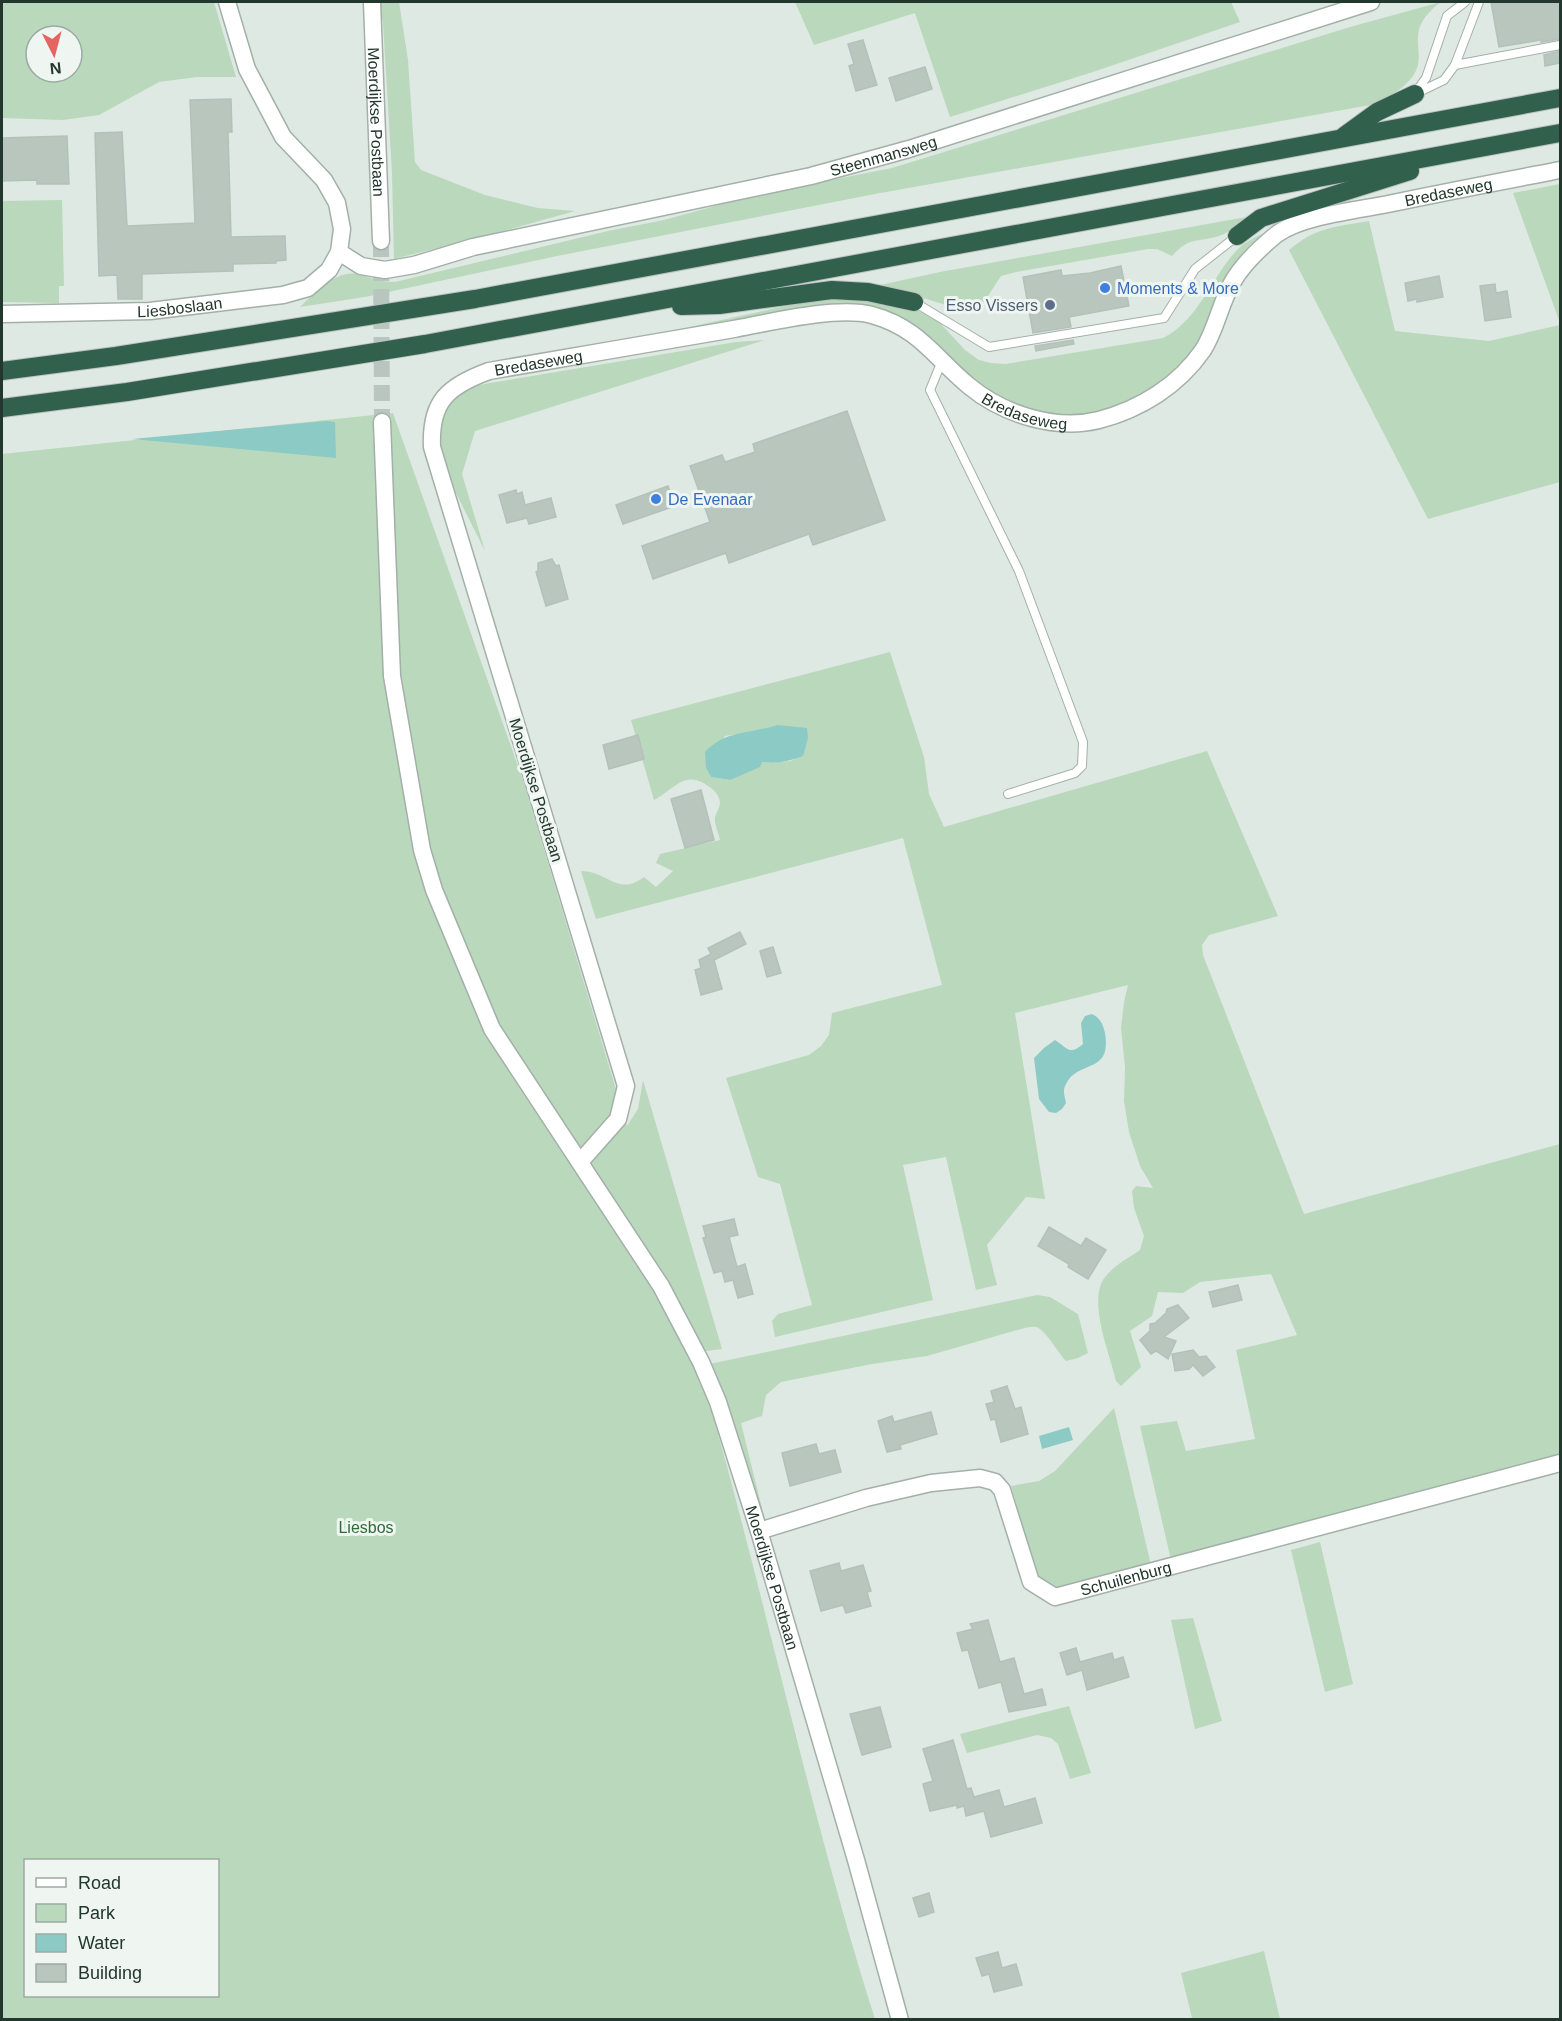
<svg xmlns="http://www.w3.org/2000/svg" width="1562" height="2021" font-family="Helvetica,sans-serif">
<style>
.green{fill:#bad8bb;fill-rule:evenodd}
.water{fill:#8ccac5}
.building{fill:#b8c6be;stroke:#b3c2b8;stroke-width:1.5}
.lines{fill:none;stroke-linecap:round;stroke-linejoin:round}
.street-tunnel{stroke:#b9c5bf;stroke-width:16;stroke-dasharray:16 8;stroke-linecap:butt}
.lane-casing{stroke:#a3b0a9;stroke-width:10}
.street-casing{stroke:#a3b0a9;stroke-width:19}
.highway-casing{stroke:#bdc3c0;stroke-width:20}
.lane{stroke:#fff;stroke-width:8}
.street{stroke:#fff;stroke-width:16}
.highway{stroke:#31614c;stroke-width:18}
.shop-dot{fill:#3f7fe0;stroke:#eff6f1;stroke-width:2}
.service-dot{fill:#5c6f8a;stroke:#eff6f1;stroke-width:2}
.labels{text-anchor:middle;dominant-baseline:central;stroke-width:6;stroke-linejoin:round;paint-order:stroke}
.street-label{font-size:16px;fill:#22372d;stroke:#eff6f1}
.shop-label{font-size:16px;fill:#366cbe;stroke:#eff6f1;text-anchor:start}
.service-label{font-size:16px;fill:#4e5e75;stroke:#eff6f1;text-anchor:end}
.park-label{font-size:16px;fill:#306a39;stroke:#eff6f1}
</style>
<rect width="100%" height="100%" fill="#dfe9e3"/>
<g class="green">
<path d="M2 2H214L236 77H197L159 82 99 115 63 120 2 118ZM36 36H72V72H36Z"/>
<path d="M379 2H399L408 60 415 162 421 170 485 195 538 208 575 211 496 233 394 259 392 173 383 23Z"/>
<path d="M795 2H1231L1240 22 1093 72 950 117 915 13 814 45Z"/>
<path d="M1441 2C1433 7 1421 20 1419 30 1415 46 1424 60 1413 76 1404 89 1389 96 1376 104L875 194 562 255 365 297 300 307C316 292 337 267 362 275 374 279 382 282 395 282L608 231 664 220 755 195 892 168 1350 27Z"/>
<path d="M1560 184V323L1513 193Z"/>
<path d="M62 200 64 286H59V303L2 302V201Z"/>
<path d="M1252 216C1242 222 1231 232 1219 236 1196 243 1190 236 1172 256L1157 249H1148L1016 272 1001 276 984 302 970 308 946 305 907 293 871 287 940 272Z"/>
<path d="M1369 221 1395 331 1489 341 1560 325V482L1428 519 1289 250C1316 227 1335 227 1369 221Z"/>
<path d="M1280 226 1179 370 1156 390 1107 413 1057 419 1005 405 879 314 639 338 818 299H869L914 309 929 315 941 324 965 350 979 360 991 363 1006 364 1163 338C1200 319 1211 277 1238 249 1249 238 1266 233 1280 226Z"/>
<path d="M765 340 475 431 462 474 485 551 443 467 438 429 445 408 457 394 475 386 490 383 736 342Z"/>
<path d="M393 413 524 783 627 1126 638 1109 643 1080 722 1349 698 1352 691 1340C759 1565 804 1796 875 2019H2V454ZM26 1860H218V1996H26Z"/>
<path d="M890 652 924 757 929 794 944 827 1207 751 1278 916 1209 935 1202 945 1203 955 1304 1214 1560 1144V1459L1171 1560 1140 1426 1177 1421 1186 1451 1255 1439 1236 1350 1297 1335 1271 1274 1200 1282 1183 1293 1158 1292 1152 1316 1130 1331 1141 1367 1121 1386 1116 1381C1110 1355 1091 1309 1101 1284 1108 1268 1127 1259 1140 1250L1144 1236 1134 1208 1132 1191 1136 1186 1153 1188 1140 1166 1129 1132 1124 1101 1125 1067 1121 1028 1124 1002 1128 985 1015 1013 1045 1199 1026 1197 987 1245 997 1285 976 1290 946 1157 903 1165 933 1300 775 1337 772 1321 778 1314 812 1305 780 1184 758 1177 726 1078 809 1055 821 1046 829 1035 832 1013 942 985 903 838 596 919 581 871C607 871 619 897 644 877L656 887 673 871 656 863 660 854 720 840C719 834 714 824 715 817 716 813 719 809 720 804 720 797 716 792 711 788 684 768 677 788 654 800L631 720ZM777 725 803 756 790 761 770 763 762 762 730 780 711 777 706 768 725 736 758 731Z"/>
<path d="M1037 1295 1050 1297 1078 1314 1088 1353 1078 1358 1066 1361C1058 1353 1045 1329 1036 1327 1032 1326 1025 1328 1021 1329L927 1356 872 1364 781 1382 766 1395 762 1416 741 1423 766 1525 730 1424 705 1365Z"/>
<path d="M1114 1408 1151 1565 1061 1589 1039 1584 1011 1486 1039 1481 1055 1471Z"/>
<path d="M1320 1542 1353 1684 1325 1692 1291 1550Z"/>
<path d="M1193 1618 1222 1721 1195 1729 1171 1620Z"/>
<path d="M1069 1706 1091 1773 1070 1779 1058 1744 1051 1738 1037 1735 967 1753 960 1734Z"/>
<path d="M1264 1951 1280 2019H1189L1192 2018 1181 1973Z"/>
</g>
<g class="water">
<path d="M326 421 335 422 336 458 132 439Z"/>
<path d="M777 725 807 728 808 738 803 756C790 761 777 764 762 762L760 767 730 780 711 777 706 768 705 752C725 730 750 734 777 725Z"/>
<path d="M1092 1014C1100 1018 1103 1024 1105 1033 1112 1075 1078 1059 1066 1084 1062 1091 1065 1097 1066 1103L1062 1109 1056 1113 1049 1112 1039 1099 1034 1058 1044 1048 1055 1040C1068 1048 1069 1056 1083 1044L1081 1023 1085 1016Z"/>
<path d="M1069 1427 1073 1440 1042 1449 1039 1436Z"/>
</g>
<g class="building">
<path d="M1491 2H1560V39L1541 42V40L1499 47Z"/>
<path d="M863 40 877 85 856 91 849 66 854 64 848 44Z"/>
<path d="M1560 51V63L1545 66 1544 55Z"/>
<path d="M925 67 932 89 896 101 889 78Z"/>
<path d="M231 99 232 132H228L231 237 285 236 286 260 276 261V263L233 264V271L142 274V299H118L117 275 99 276 95 133 122 132 127 226 195 223 190 100Z"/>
<path d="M67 136 69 184H37V180L2 181V138Z"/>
<path d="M1121 266 1129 306 1069 317 1071 327 1033 333 1023 277 1061 270 1062 276 1090 273Z"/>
<path d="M1439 276 1443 297 1417 302V299L1408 301 1405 283Z"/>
<path d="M1495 284 1496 293 1507 291 1511 317 1485 321 1480 286Z"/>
<path d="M1073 340 1074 344 1036 351 1035 346Z"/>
<path d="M847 411 885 520 813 545 809 534 729 563 726 553 653 579 642 546 710 522 690 466 722 455 725 462 755 452 753 444Z"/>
<path d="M668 486 675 506 623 524 616 505Z"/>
<path d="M516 490 517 494 522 492 525 505 551 498 556 517 529 524 527 518 507 523 499 495Z"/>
<path d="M552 559 556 566 559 565 568 599 546 606 536 572 538 571V563Z"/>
<path d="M638 735 644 759 609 769 603 745Z"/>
<path d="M701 790 714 840 685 848 671 799Z"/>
<path d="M740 932 746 944 714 960 722 989 701 995 695 970 701 968 699 960 711 954 708 948Z"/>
<path d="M773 947 781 973 767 977 760 951Z"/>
<path d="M734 1219 738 1235 729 1237 737 1267 745 1264 753 1294 738 1298 733 1280 725 1282 722 1271 714 1273 703 1238 706 1237 703 1226Z"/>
<path d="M1049 1227 1081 1246 1086 1238 1106 1250 1088 1279 1068 1267 1069 1264 1038 1246Z"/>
<path d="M1238 1285 1242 1300 1213 1307 1209 1292Z"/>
<path d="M1178 1305 1189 1318 1164 1337 1176 1341 1168 1359 1156 1351 1151 1354 1140 1340 1150 1331V1324L1155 1323 1166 1313 1167 1309Z"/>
<path d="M1193 1350 1199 1357 1206 1356 1215 1367 1203 1376 1193 1365 1189 1369 1175 1371 1172 1354Z"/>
<path d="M1007 1386 1015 1409 1021 1407 1028 1434 1001 1442 995 1419 991 1420 986 1404 994 1402 991 1391Z"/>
<path d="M931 1412 937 1434 900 1445 901 1449 887 1452 878 1421 892 1416 894 1422Z"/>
<path d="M816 1444 819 1454 835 1450 841 1472 790 1486 782 1453Z"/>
<path d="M839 1563 841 1571 863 1565 871 1591 867 1592 871 1606 846 1613 843 1605 821 1611 810 1571Z"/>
<path d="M988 1620 1000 1662 1014 1658 1024 1694 1042 1689 1046 1705 1009 1712 1001 1682 979 1688 968 1650 962 1651 957 1633 973 1629 970 1624Z"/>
<path d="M1076 1648 1080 1662 1112 1653 1114 1660 1123 1657 1129 1677 1087 1690 1082 1670 1067 1675 1060 1653Z"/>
<path d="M880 1707 891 1747 862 1755 850 1714Z"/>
<path d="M953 1740 967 1789 971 1788 974 1797 999 1790 1004 1807 1035 1798 1042 1823 991 1837 984 1811 966 1816 964 1806 957 1808V1805L930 1811 923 1784 933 1781 923 1749Z"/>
<path d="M929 1893 934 1912 919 1917 913 1898Z"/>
<path d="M998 1952 1002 1968 1016 1964 1022 1985 994 1992 989 1974 982 1976 976 1958Z"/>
</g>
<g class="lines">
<path class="street-tunnel" d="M381 241 382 422"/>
<defs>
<g id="lane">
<path d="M1455 65 1479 2"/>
<path d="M1415 93 1426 78 1447 16 1465 2"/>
<path d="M1415 94 1444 80 1455 65 1560 45"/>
<path d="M914 302 989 347 1164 318 1195 269 1237 236"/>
<path d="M942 361 930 390 1019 571 1083 742 1082 766 1075 773 1008 794"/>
</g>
<g id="street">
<path id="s1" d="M372 2 381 241"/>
<path id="s2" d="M339 252 361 266 385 270 414 265 473 247 811 176 909 149 1371 2"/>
<path id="s3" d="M2 314 150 311 283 295 308 288 329 270 339 252 342 229 337 203 324 180 283 137 247 69 227 2"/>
<path id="s4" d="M382 422 392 676 422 850 434 890 492 1029 661 1286 701 1362 718 1402 759 1531 856 1860 900 2020"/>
<path id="s5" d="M580 1162 618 1119 626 1086 432 447C430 401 448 386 489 371 571 357 652 343 734 329 771 322 837 306 872 315 919 328 934 357 969 386 1003 414 1055 431 1099 420 1141 409 1179 385 1203 350 1216 330 1220 304 1232 283 1242 265 1261 247 1277 234 1302 216 1357 210 1388 204 1445 192 1503 181 1560 170"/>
<path id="s6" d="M759 1531 866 1498 931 1483 980 1478 995 1482 1002 1490 1031 1582 1055 1597 1560 1463"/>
</g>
<g id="highway">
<path d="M1344 136 1377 112 1415 94"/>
<path d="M1237 236 1261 218 1410 171"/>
<path d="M681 306 719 305 832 290 868 292 914 302"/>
<path d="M2 371 116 356 475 299 1560 98"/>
<path d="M2 408 127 392 425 344 1560 133"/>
</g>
</defs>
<use href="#lane" class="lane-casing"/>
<use href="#street" class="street-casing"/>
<use href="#highway" class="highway-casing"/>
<use href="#lane" class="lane"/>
<use href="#street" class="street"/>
<use href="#highway" class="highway"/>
</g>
<g class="shop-dot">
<circle cx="1105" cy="288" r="6"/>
<circle cx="656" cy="499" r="6"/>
</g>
<circle class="service-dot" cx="1050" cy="305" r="6"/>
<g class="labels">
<g class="street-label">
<text stroke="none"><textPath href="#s1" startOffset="120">Moerdijkse Postbaan</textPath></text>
<text stroke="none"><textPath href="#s2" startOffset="562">Steenmansweg</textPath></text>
<text stroke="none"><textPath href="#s5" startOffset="1958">Bredaseweg</textPath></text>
<text stroke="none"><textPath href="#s3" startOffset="178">Liesboslaan</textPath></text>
<text stroke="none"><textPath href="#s5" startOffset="914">Bredaseweg</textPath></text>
<text stroke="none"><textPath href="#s5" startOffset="1436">Bredaseweg</textPath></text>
<text transform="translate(536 790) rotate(73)">Moerdijkse Postbaan</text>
<text stroke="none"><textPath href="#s4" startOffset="1244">Moerdijkse Postbaan</textPath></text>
<text stroke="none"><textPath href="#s6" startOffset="452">Schuilenburg</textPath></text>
</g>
<g class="shop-label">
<text x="1117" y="288">Moments &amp; More</text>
<text x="668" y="499">De Evenaar</text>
</g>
<g class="service-label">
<text x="1038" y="305">Esso Vissers</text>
</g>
<g class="park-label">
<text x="366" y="1527">Liesbos</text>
</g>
</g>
<rect width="1562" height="2021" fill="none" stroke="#22372d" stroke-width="6"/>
<rect x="24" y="1859" width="195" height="138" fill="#eff6f1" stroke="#9daaa3" stroke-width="1.5"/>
<rect x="36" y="1878" width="30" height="9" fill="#ffffff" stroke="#9daaa3" stroke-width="1.5"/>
<text x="78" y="1889" font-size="18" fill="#22372d">Road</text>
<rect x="36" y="1904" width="30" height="18" fill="#bad8bb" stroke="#9daaa3" stroke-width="1.5"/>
<text x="78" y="1919" font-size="18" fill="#22372d">Park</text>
<rect x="36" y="1934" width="30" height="18" fill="#8ccac5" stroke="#9daaa3" stroke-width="1.5"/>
<text x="78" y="1949" font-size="18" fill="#22372d">Water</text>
<rect x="36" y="1964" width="30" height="18" fill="#b8c6be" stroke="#9daaa3" stroke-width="1.5"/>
<text x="78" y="1979" font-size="18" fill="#22372d">Building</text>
<g transform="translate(54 54) rotate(174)"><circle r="28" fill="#eff6f1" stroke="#9daaa3" stroke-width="1.5"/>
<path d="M0-4.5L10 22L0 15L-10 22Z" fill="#e46462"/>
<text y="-9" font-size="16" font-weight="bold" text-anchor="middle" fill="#22372d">N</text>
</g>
</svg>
